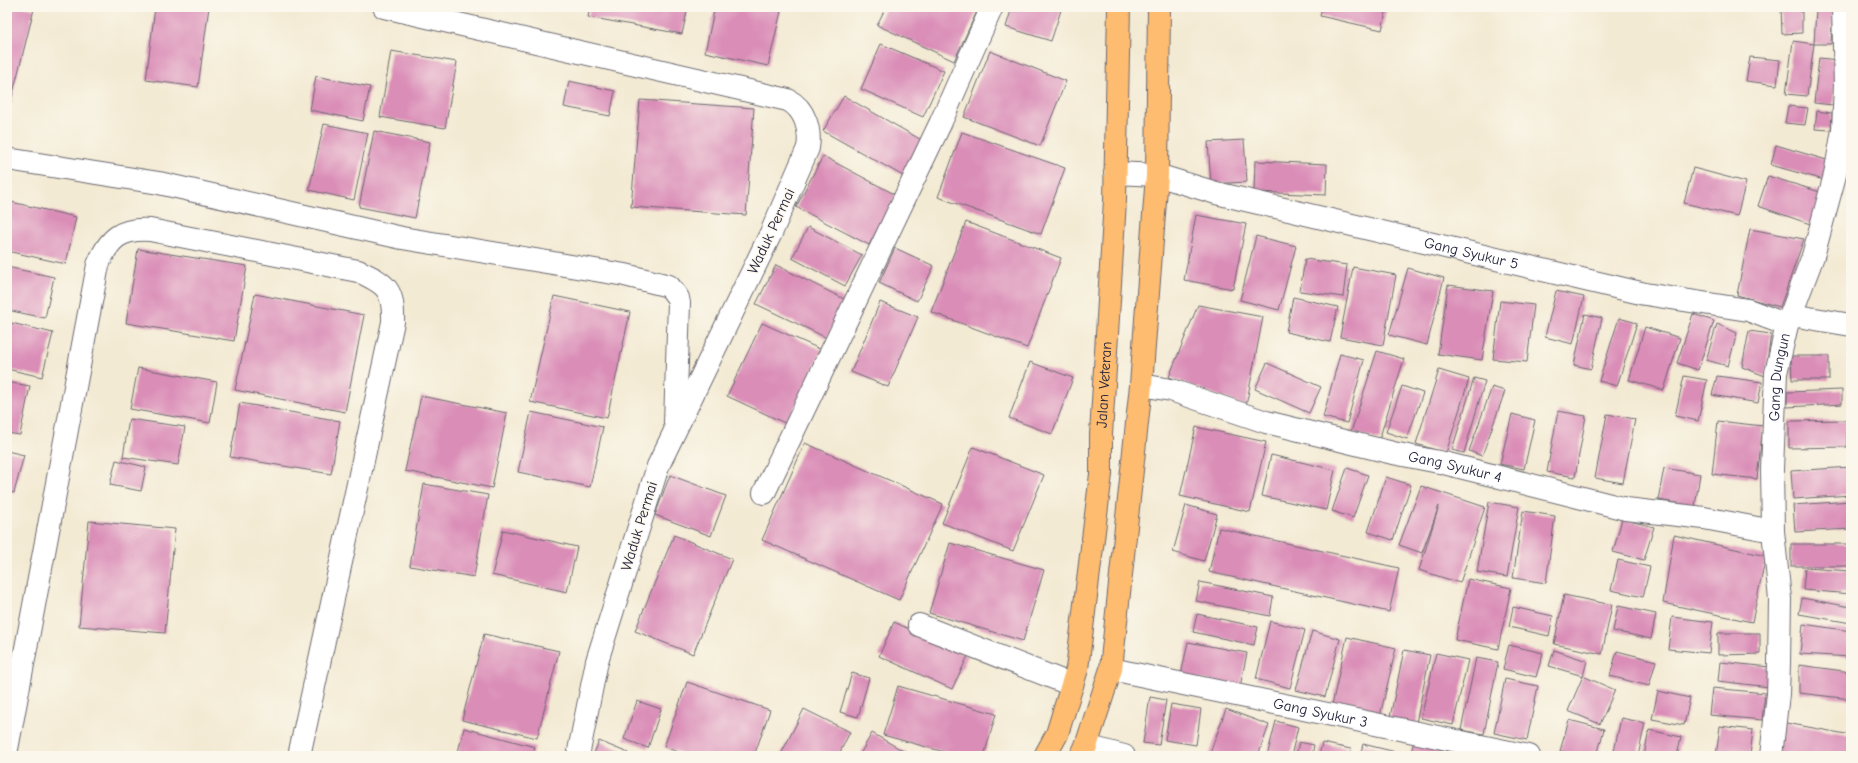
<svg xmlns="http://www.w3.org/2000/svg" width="1858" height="763" font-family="'Comic Neue',sans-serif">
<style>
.building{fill:#da8db7}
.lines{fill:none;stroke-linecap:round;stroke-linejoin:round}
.minor-casing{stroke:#6b6870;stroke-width:24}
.highway-casing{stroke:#6b6870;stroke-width:24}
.minor{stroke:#fff;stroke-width:22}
.highway{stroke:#febc70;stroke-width:22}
.labels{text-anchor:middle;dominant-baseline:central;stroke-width:3;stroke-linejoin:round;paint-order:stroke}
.street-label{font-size:15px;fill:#22223b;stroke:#fbf7ec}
</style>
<rect width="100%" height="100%" fill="#fbf7ec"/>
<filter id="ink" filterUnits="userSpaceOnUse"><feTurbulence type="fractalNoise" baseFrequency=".025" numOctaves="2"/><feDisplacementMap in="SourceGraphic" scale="8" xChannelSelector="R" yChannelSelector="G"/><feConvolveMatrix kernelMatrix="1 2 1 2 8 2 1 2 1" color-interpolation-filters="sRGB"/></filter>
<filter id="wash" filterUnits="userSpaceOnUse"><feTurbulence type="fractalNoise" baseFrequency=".012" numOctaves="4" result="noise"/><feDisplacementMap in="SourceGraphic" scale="16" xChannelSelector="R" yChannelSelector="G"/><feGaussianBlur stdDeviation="0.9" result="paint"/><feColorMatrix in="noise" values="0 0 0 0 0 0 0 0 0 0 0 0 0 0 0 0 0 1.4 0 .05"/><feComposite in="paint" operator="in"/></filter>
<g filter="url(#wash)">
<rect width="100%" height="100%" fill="#f3ead3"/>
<g id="blocks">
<g class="building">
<path d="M7 7H25L34 9 8 113Z"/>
<path d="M155 7H209L198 87 146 80Z"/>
<path d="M590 7H688L682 34 588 17Z"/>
<path d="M715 7H782L768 66 705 52Z"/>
<path d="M886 7H979L954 61 877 25Z"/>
<path d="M1012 7H1062L1051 41 1006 27Z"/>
<path d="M1322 7H1387L1382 30 1320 16Z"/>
<path d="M1781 7H1802V33L1782 34Z"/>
<path d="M1816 10H1833L1831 44H1814Z"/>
<path d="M1793 41 1814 44 1807 96 1786 94Z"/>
<path d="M881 44 944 71 923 117 861 89Z"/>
<path d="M391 51 457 62 445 128 380 117Z"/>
<path d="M990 51 1066 81 1040 146 964 117Z"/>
<path d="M1750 57 1780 60 1777 85 1746 81Z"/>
<path d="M1819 58 1838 60 1833 105 1814 103Z"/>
<path d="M316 76 370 87 363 121 310 110Z"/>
<path d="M569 81 615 91 610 116 564 107Z"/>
<path d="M844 96 925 142 905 177 823 131Z"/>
<path d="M640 100 754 108 746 215 631 207Z"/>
<path d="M1788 106 1808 108 1805 125 1785 123Z"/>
<path d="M1817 111 1832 113 1831 130 1815 129Z"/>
<path d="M324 124 368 133 354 200 309 190Z"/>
<path d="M374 131 430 142 415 218 359 207Z"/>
<path d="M962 132 1065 168 1041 234 938 197Z"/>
<path d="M1244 140 1247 182 1211 184 1208 142Z"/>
<path d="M1776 145 1830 161 1824 180 1771 165Z"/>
<path d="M823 156 896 195 869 245 796 207Z"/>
<path d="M1255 161 1327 164 1326 195 1254 192Z"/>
<path d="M1693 168 1746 182 1737 216 1684 203Z"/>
<path d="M1768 176 1820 192 1813 225 1758 206Z"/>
<path d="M7 201 76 217 66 264 7 251Z"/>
<path d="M1196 215 1246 224 1233 289 1184 280Z"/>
<path d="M966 222 1061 258 1027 348 931 312Z"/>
<path d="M808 227 862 255 845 286 792 258Z"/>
<path d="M1750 229 1804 239 1780 307 1737 295Z"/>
<path d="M1256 236 1296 246 1279 310 1240 300Z"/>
<path d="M895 248 934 266 917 301 879 283Z"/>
<path d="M138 249 247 266 234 341 126 323Z"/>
<path d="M1305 259 1347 265 1343 297 1300 291Z"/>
<path d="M776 265 846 300 827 338 756 304Z"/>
<path d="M7 267 54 277 45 318 7 310Z"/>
<path d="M1353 267 1396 275 1383 345 1340 337Z"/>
<path d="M1408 268 1444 278 1427 345 1389 335Z"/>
<path d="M1448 285 1493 291 1482 360 1438 354Z"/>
<path d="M1556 291 1584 297 1573 344 1545 337Z"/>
<path d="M255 294 364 315 345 412 235 390Z"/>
<path d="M554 296 630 312 607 418 530 402Z"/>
<path d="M1293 297 1338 307 1330 342 1286 332Z"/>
<path d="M1500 301 1534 305 1527 362 1493 359Z"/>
<path d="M880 302 918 317 888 387 851 372Z"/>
<path d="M1198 305 1263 317 1246 406 1169 377Z"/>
<path d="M1585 314 1602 318 1591 369 1574 365Z"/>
<path d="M1693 314 1714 321 1698 370 1677 363Z"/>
<path d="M1619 318 1637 323 1617 386 1599 381Z"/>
<path d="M7 322 53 333 42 377 7 369Z"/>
<path d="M762 323 822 350 787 424 727 396Z"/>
<path d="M1717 324 1737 333 1728 366 1706 360Z"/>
<path d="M1645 327 1680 338 1664 390 1629 380Z"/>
<path d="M1749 331 1771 334 1765 376 1742 367Z"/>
<path d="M1377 351 1404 359 1379 440 1351 432Z"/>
<path d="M1340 354 1364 360 1347 423 1323 417Z"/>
<path d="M1791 356H1829V380H1792Z"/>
<path d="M1030 362 1073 378 1052 434 1009 418Z"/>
<path d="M1267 363 1321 387 1309 413 1255 389Z"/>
<path d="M138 368 217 382 210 423 130 409Z"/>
<path d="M1439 370 1469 379 1446 453 1416 444Z"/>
<path d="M1684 376 1707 380 1698 421 1675 416Z"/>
<path d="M1717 376 1762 382 1758 403 1712 395Z"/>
<path d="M1474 378 1485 381 1464 453 1452 450Z"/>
<path d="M7 382 30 386 20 435 7 433Z"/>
<path d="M1402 386 1423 393 1407 439 1386 432Z"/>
<path d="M1492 387 1505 391 1482 456 1469 451Z"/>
<path d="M1842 390V404L1787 407V392Z"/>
<path d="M421 396 507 413 492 488 405 471Z"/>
<path d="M240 403 340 421 331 474 230 457Z"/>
<path d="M1558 411 1586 416 1575 477 1547 472Z"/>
<path d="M531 412 603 427 590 487 518 472Z"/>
<path d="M1512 414 1535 420 1524 469 1500 464Z"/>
<path d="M1607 414 1635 419 1623 483 1595 478Z"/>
<path d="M129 419 185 427 178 465 123 457Z"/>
<path d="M1847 420V447L1789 448V421Z"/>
<path d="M1718 421 1763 426 1757 479 1712 474Z"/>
<path d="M1196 427 1266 442 1250 512 1180 496Z"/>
<path d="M805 443 943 504 899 600 762 540Z"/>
<path d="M973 447 1044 475 1013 551 942 523Z"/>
<path d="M7 451 24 455 14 493 7 491Z"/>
<path d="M1271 455 1335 470 1326 510 1262 496Z"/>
<path d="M116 460 146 467 141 491 110 485Z"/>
<path d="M1851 467V495L1793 499 1791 471Z"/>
<path d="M1347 468 1368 475 1353 518 1332 511Z"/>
<path d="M1664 468 1700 474 1695 506 1658 500Z"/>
<path d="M670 475 726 496 711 536 655 515Z"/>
<path d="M1386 477 1411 485 1393 540 1368 532Z"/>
<path d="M424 484 488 495 474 577 410 566Z"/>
<path d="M1421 486 1485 507 1460 583 1419 570 1439 506 1422 553 1399 545Z"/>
<path d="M1851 501V529L1795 532 1793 505Z"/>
<path d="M1489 502 1519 507 1507 577 1477 572Z"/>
<path d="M1186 505 1217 514 1204 561 1173 552Z"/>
<path d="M1523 511 1555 516 1546 583 1513 578Z"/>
<path d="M1622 519 1654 527 1644 560 1613 552Z"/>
<path d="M89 521 175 529 165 633 79 626Z"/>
<path d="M1219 528 1399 568 1389 612 1209 572Z"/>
<path d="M503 530 577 547 567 592 492 575Z"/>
<path d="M674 535 732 559 693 654 635 631Z"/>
<path d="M1674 535 1766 556 1752 622 1663 603Z"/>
<path d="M950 543 1044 570 1023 641 929 613Z"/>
<rect x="1791" y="544" width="60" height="22"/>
<path d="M1618 560 1650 567 1643 597 1611 590Z"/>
<path d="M1805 568 1851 571V594L1803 590Z"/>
<path d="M1468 579 1511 588 1498 649 1455 640Z"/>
<path d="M1200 582 1273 597 1270 616 1196 601Z"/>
<path d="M1564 595 1612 605 1602 654 1554 644Z"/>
<path d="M1802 598 1851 607V623L1799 614Z"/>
<path d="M1618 606 1656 614 1651 639 1613 631Z"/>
<path d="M1513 607 1553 616 1549 636 1509 627Z"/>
<path d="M1197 614 1258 627 1254 645 1193 632Z"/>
<path d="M1672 617 1713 622 1709 653 1668 649Z"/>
<path d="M1270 621 1305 630 1290 688 1256 679Z"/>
<path d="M894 622 968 656 952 689 879 656Z"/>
<path d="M1803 624 1851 631V657L1800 654Z"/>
<path d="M1312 631 1340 639 1325 697 1296 690Z"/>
<path d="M1718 633H1760V654L1718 655Z"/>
<path d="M484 634 559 651 537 738 462 720Z"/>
<path d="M1347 637 1396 648 1380 716 1332 705Z"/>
<path d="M1188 642 1247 653 1240 687 1181 675Z"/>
<path d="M1509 645 1543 653 1536 677 1503 669Z"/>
<path d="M1404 650 1430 655 1415 728 1389 722Z"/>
<path d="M1554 650 1587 661 1583 676 1549 666Z"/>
<path d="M1617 651 1656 661 1649 686 1610 676Z"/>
<path d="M1436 653 1468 660 1453 725 1421 718Z"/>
<path d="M1476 658 1498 662 1484 734 1461 730Z"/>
<path d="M1720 662 1771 667 1769 687 1718 681Z"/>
<path d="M1799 665 1851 672V699L1799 693Z"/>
<path d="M852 673 869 678 858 717 840 712Z"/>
<path d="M1583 676 1615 690 1600 724 1568 711Z"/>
<path d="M1505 679 1538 686 1527 740 1494 733Z"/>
<path d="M687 682 770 710 754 756H690L664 747Z"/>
<path d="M898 686 996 714 984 756H959L883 735Z"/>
<path d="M1712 688 1765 693 1762 720 1709 715Z"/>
<path d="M1658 691 1690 698 1684 725 1652 719Z"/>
<path d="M1150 697 1166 700 1159 745 1143 743Z"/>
<path d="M637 701 661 709 648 748 624 739Z"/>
<path d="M1171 704 1201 709 1196 745 1165 740Z"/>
<path d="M804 709 850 732 838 756H780Z"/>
<path d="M1226 709 1269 725 1258 756H1209Z"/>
<path d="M1621 718 1645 723 1638 756H1613Z"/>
<path d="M1569 720 1604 729 1597 756H1579L1560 751Z"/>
<path d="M1276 721 1298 727 1291 756H1267Z"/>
<path d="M1781 722 1851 735V756H1777Z"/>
<path d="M1720 726 1753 730 1750 756H1716Z"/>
<path d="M464 728 535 747 532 756H457Z"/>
<path d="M1649 730 1681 737 1677 756H1644Z"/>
<path d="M872 733 907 753 906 756H859Z"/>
<path d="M599 741 628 753 627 756H593Z"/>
<path d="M1414 741 1462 756H1410Z"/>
<path d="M1299 742 1314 745 1312 756H1296Z"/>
<path d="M1322 743 1351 749 1349 756H1319Z"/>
<path d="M1363 744 1400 753 1399 756H1360Z"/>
</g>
</g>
</g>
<g filter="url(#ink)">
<use href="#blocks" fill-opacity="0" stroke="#6b6870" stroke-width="1"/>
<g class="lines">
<defs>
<g id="minor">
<path d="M384 7 788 100C805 109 811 130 808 148L771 233 658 466 597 661 578 756"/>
<path d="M7 159 159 183 402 238 625 275 669 286 678 298 679 303 675 423"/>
<path id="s1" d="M1115 173 1157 175 1216 193 1645 294 1748 310 1787 325"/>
<path d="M1791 315 1851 325"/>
<path id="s2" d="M1141 385 1171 390 1266 422 1393 453 1444 463 1626 509 1704 518 1773 531"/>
<path d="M764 493 940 124 992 7"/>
<path d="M919 625 1072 685"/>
<path id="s3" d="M1111 669 1529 756"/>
<path d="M1086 746 1124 756"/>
<path d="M7 749 98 265C109 238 121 228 150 230L358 271C387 284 394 290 393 322L299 756"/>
<path id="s4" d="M1771 756 1778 694 1779 663 1780 599 1773 531 1772 469 1776 373 1787 325 1813 256 1835 175 1843 130 1845 85 1843 7"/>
</g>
<g id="highway">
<path id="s5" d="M1045 756 1057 734 1077 669 1101 474V435L1115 200 1119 7"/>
<path d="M1081 756 1086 746 1111 669 1141 385 1157 175 1159 7"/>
</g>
</defs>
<use href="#minor" class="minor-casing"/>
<use href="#highway" class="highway-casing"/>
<use href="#minor" class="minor"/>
<use href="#highway" class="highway"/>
</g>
</g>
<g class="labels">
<g class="street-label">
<text transform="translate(771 231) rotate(-65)">Waduk Permai</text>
<text stroke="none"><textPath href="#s1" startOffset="366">Gang Syukur 5</textPath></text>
<text stroke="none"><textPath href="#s4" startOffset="380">Gang Dungun</textPath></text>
<text stroke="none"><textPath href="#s5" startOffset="379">Jalan Veteran</textPath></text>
<text stroke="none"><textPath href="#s2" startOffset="325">Gang Syukur 4</textPath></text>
<text transform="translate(639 526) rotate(-73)">Waduk Permai</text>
<text stroke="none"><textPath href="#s3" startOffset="214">Gang Syukur 3</textPath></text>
</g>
</g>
<rect width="1858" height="763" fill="none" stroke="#fbf7ec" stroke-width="24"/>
</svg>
